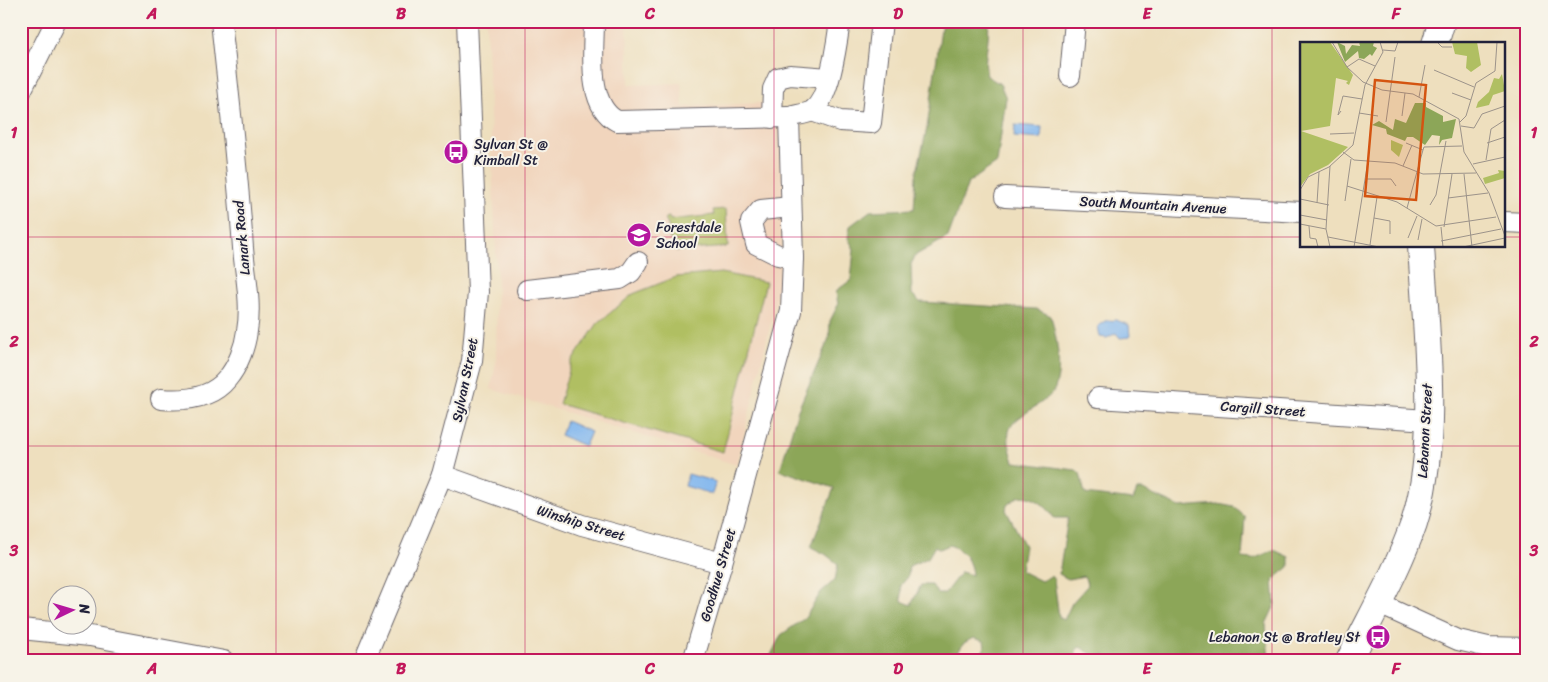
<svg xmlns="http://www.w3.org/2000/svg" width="1548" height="682" font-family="Sriracha,sans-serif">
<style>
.built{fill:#f1d5bd}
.green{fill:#b0bf62;stroke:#69704e}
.forest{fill:#8ca658;stroke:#57644a;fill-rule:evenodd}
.water{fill:#7fb5ee;stroke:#506c94}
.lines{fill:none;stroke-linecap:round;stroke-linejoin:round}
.minor-casing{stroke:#696469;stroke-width:22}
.major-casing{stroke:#696469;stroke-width:28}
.minor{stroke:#fff;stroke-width:20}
.major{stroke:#fff;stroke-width:26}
.grid{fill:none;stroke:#c2185b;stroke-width:1;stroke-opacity:0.55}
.labels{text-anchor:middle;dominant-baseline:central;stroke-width:4;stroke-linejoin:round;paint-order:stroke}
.poi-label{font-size:14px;fill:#22223b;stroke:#f7f3e8;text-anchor:start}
.street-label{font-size:14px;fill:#22223b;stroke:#f7f3e8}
.inset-road{fill:none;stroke:#9c938a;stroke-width:1}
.view{fill:#d45411;fill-opacity:0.15;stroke:#d45411;stroke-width:2.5}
.inset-edge{fill:none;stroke:#22223b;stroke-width:2.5}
.neatline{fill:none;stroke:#c2185b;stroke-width:2}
.grid-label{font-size:16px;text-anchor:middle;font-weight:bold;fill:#c2185b}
</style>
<rect width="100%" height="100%" fill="#f7f3e8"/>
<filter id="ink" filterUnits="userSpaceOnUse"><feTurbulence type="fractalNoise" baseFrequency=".02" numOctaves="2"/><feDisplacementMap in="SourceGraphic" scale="10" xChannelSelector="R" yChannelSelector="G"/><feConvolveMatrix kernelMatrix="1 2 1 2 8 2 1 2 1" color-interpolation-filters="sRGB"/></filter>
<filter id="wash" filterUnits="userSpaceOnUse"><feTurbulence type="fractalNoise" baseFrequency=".0096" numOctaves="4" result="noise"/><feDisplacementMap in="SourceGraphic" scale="20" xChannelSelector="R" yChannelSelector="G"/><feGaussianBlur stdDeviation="1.12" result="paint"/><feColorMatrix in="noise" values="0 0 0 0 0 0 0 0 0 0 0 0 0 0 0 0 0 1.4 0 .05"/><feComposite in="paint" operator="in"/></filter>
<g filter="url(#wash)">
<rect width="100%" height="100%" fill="#eedfbe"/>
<path class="built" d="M486 21H627L629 85 681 83 683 107 778 102 784 194 781 279 737 465 491 389 496 362 497 276Z"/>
<g class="green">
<path d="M726 209 728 247 676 251 675 240H670L669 228 665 218 669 217 670 220 714 215 713 210Z"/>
<path d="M721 273 766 282 723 452 559 404 572 361 598 323 633 294 676 277Z"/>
</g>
<path class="forest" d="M942 21H988C991 39 982 59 987 76L1000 84 1006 98 997 163 968 183 948 237 916 255 911 264 912 294 920 302 1036 309 1051 316C1056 337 1063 367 1055 388 1052 395 1047 398 1042 402 1011 424 1001 423 1014 462L1076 470 1080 473 1085 494 1133 500 1137 490H1143L1180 507 1218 504 1234 507 1245 517 1242 558 1253 559 1274 550 1289 557V567L1273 580 1275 605 1266 624 1269 661H1107L1105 655 1095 656 1080 647 1076 650V660L1069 661H977L985 647 984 641 973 638 964 643 952 661H768L781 635 805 618 821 592 835 580 838 564 825 554 811 547 834 488 780 470 798 410 829 338 830 321 838 305 836 291 851 280 854 249 848 238 850 226 870 211 914 209 916 176 927 128ZM1019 496C1035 496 1046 505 1054 518H1068L1059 574 1068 579 1084 576 1088 585 1072 603 1064 620 1059 617 1054 580 1051 576 1041 581 1021 571 1025 546 1006 510 1007 505ZM949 545C963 549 971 561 972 575L961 572 944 594H938L932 585H921L911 605 902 601 901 585 908 577 909 566 928 558 935 546 940 549Z"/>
<g class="water">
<path d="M1015 125 1042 127 1041 139 1014 137Z"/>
<path d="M1116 320 1129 325 1130 337 1120 338 1116 333 1107 338 1100 337 1098 326 1105 321Z"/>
<path d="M566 421 591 432 585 446 560 435Z"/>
<path d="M688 474 716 482 712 494 685 486Z"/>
</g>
</g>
<g filter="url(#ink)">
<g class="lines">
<defs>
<g id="minor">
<path d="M594 21C594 51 586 105 617 121L789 117"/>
<path d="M1070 76 1075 21"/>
<path d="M21 91 56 21"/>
<path d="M812 111 840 121 871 123 882 21"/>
<path d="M772 118 773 89 778 78 790 75 829 78"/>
<path d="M1005 197 1302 212"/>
<path d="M791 207 761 210 751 222 756 244 778 255 793 258"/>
<path d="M1504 222 1527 223"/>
<path d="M527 290 620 279 631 272 638 262"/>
<path d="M1098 398 1428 420"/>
<path d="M161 399C185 401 211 399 227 379 238 366 245 347 247 331 252 304 245 274 243 248 238 172 229 97 221 21"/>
<path d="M442 475 582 525 722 563"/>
<path d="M1377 603 1458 640 1488 647 1527 648"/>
<path d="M21 629 90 636 224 661"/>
<path d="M364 661 442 475 472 361 478 292 467 21"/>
<path d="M693 661 722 563 791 311 793 258 789 117C796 115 806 114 812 111 830 99 837 42 840 21"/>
</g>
<g id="major">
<path d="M1435 44 1442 21"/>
<path d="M1349 661C1371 616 1398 570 1414 523 1440 441 1426 332 1421 246"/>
</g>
</defs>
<use href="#minor" class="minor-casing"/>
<use href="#major" class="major-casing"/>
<use href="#minor" class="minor"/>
<use href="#major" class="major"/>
</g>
</g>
<path class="grid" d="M276 21V661M525 21V661M774 21V661M1023 21V661M1272 21V661M21 237H1302M1504 237H1527M21 446H1527"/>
<defs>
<symbol id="bus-disc" viewBox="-11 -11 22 22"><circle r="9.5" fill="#b5179e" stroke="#f7f3e8"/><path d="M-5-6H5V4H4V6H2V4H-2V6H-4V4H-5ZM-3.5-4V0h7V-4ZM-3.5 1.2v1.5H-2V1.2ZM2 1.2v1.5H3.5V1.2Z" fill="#fff"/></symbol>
<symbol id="school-disc" viewBox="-11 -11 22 22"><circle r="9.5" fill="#b5179e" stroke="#f7f3e8"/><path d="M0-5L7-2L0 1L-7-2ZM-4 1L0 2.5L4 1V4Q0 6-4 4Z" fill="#fff"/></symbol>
</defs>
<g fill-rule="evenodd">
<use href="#bus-disc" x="442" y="138" width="28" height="28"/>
<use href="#school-disc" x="625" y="221" width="28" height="28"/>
<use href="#bus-disc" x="1364" y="623" width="28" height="28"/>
</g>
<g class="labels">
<g class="poi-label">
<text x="474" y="144">Sylvan St @<tspan x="474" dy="16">Kimball St</tspan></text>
<text x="656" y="227">Forestdale<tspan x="656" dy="16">School</tspan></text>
<text x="1360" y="637" text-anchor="end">Lebanon St @ Bratley St</text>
</g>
<g class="street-label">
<text transform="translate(1153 205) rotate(3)">South Mountain Avenue</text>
<text transform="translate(242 238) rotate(-95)">Lanark Road</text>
<text transform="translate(465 380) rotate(-79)">Sylvan Street</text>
<text transform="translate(1263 409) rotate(4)">Cargill Street</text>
<text transform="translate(1425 431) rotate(-87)">Lebanon Street</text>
<text transform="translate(581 523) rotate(17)">Winship Street</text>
<text transform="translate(718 575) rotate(-74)">Goodhue Street</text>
</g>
</g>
<g transform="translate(1300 42)">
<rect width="205" height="205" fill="#eedfbe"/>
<path d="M0 0H30L53 33 49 43 46 41 48 39 36 36 30 84 1 89 48 105 28 123 10 132 0 145ZM152 0H177L181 23 171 30 166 26 167 14 155 12ZM202 32 205 49 193 53 189 63 176 66 178 60 189 50 194 36 199 37ZM91 98 103 103 99 115 91 108ZM198 128 205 129V136L185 142 183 136 199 131Z" fill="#b0bf62"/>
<path d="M37 0 45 4 46 12 52 3 60 4 59 0H74L73 4 77 6 72 14 70 12 64 17 59 16 58 9 45 20ZM115 61H126V65L143 74V80L156 77 152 96 142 98 139 103 140 94 132 93 125 103 113 95H107L105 99 87 92 86 87 72 83 79 79 93 88 95 77 106 81Z" fill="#8ca658"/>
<path class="inset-road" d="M32 0 47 25 63 40 82 48 113 52 159 77 164 110 189 151 205 194M137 0 142 5H152M83 8 95 9 98 0M47 25 59 17 75 24M134 28 174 45M152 51 171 58M119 55 125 23M41 69 38 73 43 54 62 57M59 71 78 74M102 74 105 51M86 80 95 15M160 80 166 74 176 41 195 29 197 0M161 84 174 86 182 72 205 64M30 92 54 91M106 101 123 108M187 101 205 95M123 108 124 105 162 104M43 110 54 118 95 121 123 132 176 131M186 118 191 87 205 78M173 122 205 115M103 124 112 103M164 132 172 205M65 137H91L96 144M47 144 97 160 136 184 196 175M0 148 8 135 29 125 53 103 65 43 83 10 80 0M148 156 188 151M0 157 29 163M45 159 51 117M17 161 19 130M130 163 136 153 146 99M107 166 123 108M0 173 27 178M74 176 90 179V192M0 182 26 187M9 184 10 196 16 197 18 205M141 185 143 205M144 185 152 132M28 195 79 205M108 196 117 174M118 198 122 177M141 199 201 187M70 203 77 155M30 205 26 187 30 124M54 205 68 119M163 205 205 196"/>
<path class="view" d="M75 38 126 43 116 158 65 154Z"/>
<rect width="205" height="205" class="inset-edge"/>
</g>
<rect width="1548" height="682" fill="none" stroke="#f7f3e8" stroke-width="55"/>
<g transform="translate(72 610) rotate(85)"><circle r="24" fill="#f7f3e8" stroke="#a29fa3"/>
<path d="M0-4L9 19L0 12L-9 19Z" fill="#b5179e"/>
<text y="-8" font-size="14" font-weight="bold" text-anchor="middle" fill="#22223b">N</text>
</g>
<rect x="28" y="28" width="1492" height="626" class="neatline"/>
<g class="grid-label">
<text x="152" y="19">A</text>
<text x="401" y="19">B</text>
<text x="650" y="19">C</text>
<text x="898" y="19">D</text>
<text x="1147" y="19">E</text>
<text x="1396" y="19">F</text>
<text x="14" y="138">1</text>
<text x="1534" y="138">1</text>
<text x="14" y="347">2</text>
<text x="1534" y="347">2</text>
<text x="14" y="556">3</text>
<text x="1534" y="556">3</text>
<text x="152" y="674">A</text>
<text x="401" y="674">B</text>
<text x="650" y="674">C</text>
<text x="898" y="674">D</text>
<text x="1147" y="674">E</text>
<text x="1396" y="674">F</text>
</g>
</svg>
